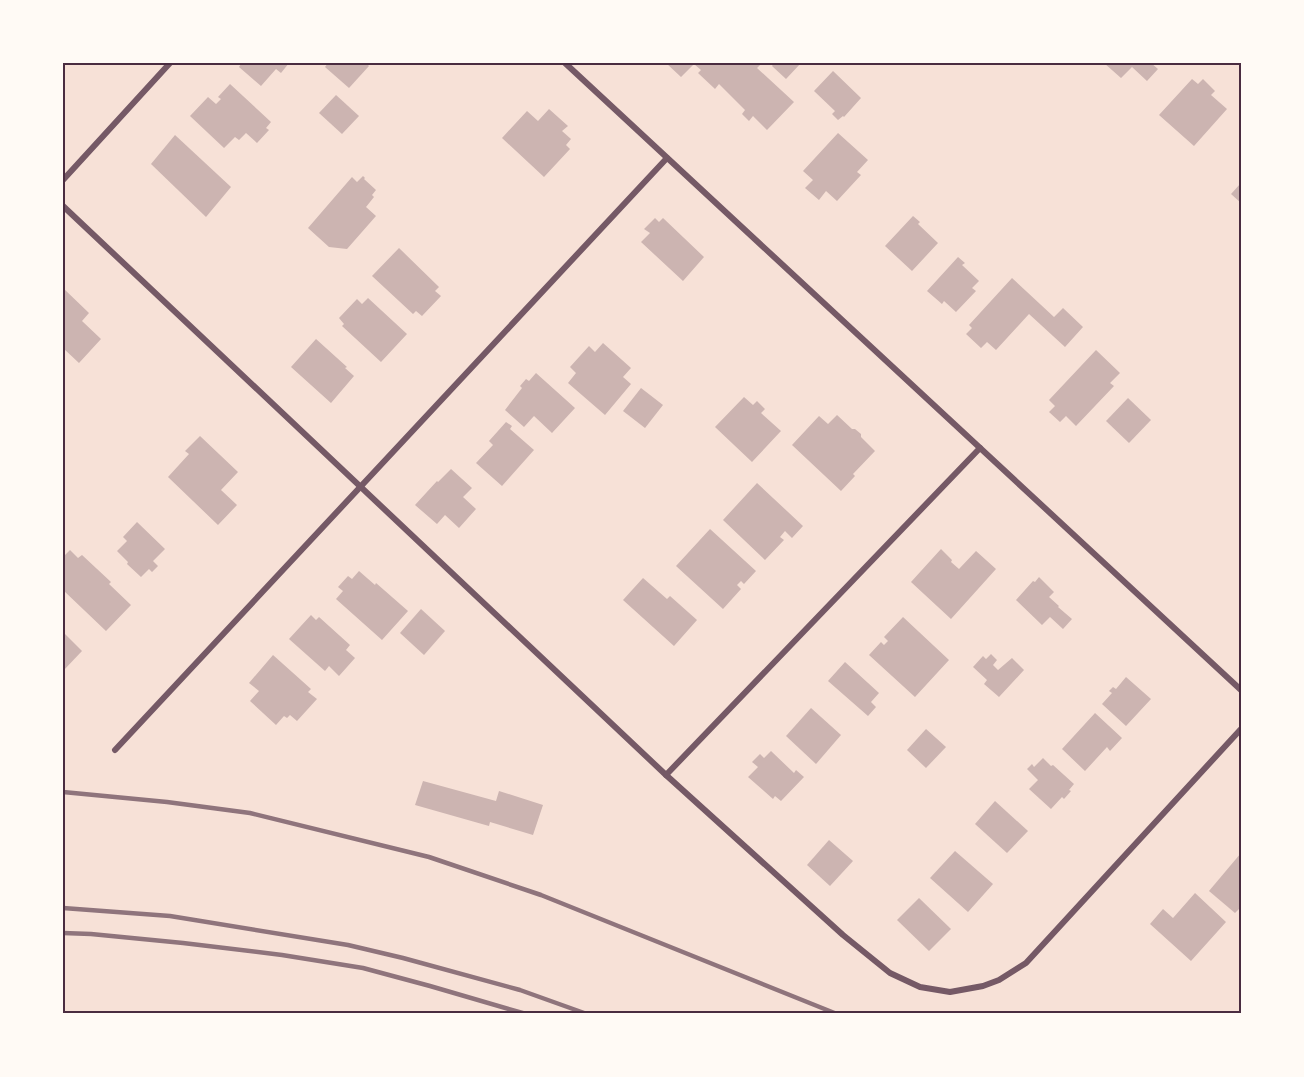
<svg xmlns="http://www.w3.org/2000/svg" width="1304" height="1077" font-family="'Times New Roman',serif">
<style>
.building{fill:#ccb4b1}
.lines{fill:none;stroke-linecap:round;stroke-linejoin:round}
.minor{stroke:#755966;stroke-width:6}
.rail{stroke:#8f747c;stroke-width:4.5}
.neatline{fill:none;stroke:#4a2c40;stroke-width:2}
</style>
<rect width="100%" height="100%" fill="#f7e1d7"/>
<g class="building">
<path d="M239 63H289L281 73 276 69 261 86 239 67 241 64Z"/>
<path d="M328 63H366L369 66 349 88 325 67Z"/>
<path d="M666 63H762L757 68 794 102 767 130 753 116 749 121 742 114 745 110 719 84 715 89 698 73 701 70 694 64 681 77Z"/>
<path d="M774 63H801L786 79 772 66Z"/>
<path d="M1104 63H1151L1158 69 1147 81 1132 67 1121 78Z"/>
<path d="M833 71 861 98 844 117 843 116 838 120 832 114 835 111 814 91Z"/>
<path d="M1192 79 1198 84 1203 79 1215 91 1211 95 1227 109 1194 146 1159 115Z"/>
<path d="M230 84 271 122 266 128 269 130 257 143 246 133 239 140 235 137 224 148 190 116 208 97 216 104 221 99 218 97Z"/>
<path d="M336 95 359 116 342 134 319 113Z"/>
<path d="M549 109 568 126 562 131 571 139 566 145 570 149 544 177 502 138 527 111 538 121Z"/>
<path d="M838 133 868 160 857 172 861 175 837 201 826 191 819 200 805 188 813 180 803 171Z"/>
<path d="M175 135 231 187 206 217 151 164Z"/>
<path d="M363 176 365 178 364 179 376 190 372 195 374 197 366 207 376 216 347 249 329 247 308 228 352 177 357 182Z"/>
<path d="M1241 183V203L1231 194Z"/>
<path d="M913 216 920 222 918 224 938 243 912 271 885 246Z"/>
<path d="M655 218 659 222 663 218 704 257 683 281 641 242 650 233 644 229Z"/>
<path d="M399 248 439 287 435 291 441 296 422 316 416 311 413 314 372 276Z"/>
<path d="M958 257 965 263 962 265 979 281 972 288 976 291 956 312 944 301 942 304 927 291Z"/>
<path d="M1012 278 1054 317 1063 308 1083 327 1065 347 1029 314 996 350 987 342 981 348 966 334 972 328 969 325Z"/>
<path d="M63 288 89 313 82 321 101 339 79 363 63 348Z"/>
<path d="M368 298 407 334 381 362 342 326 344 324 339 318 357 299 362 304Z"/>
<path d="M316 339 347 367 345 368 354 376 331 403 291 367Z"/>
<path d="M603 343 631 368 623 377 631 384 605 415 568 383 576 373 570 367 589 346 595 352Z"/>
<path d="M1096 350 1120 373 1110 383 1114 386 1076 426 1066 416 1060 422 1049 412 1055 406 1049 400Z"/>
<path d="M536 373 575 408 552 433 534 416 524 427 505 410 522 388 520 386 526 379 529 381Z"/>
<path d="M641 388 663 405 645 428 623 411Z"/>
<path d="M744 397 753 405 757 401 765 409 761 413 781 431 752 462 715 427Z"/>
<path d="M1128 398 1151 420 1129 443 1106 421Z"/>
<path d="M837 415 852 429H855L861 434V437L875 451 853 474 855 476 841 491 792 445 819 416 828 424Z"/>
<path d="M506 422 512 426 510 429 534 450 502 486 476 463 493 445 489 441Z"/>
<path d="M200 436 238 472 221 490 237 505 218 525 168 477 189 454 185 451Z"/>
<path d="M451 469 472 488 463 497 476 509 459 528 445 515 437 524 415 505 437 481 438 482Z"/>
<path d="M757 483 803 526 792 538 785 531 780 537 784 540 765 560 723 520Z"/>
<path d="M137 522 165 549 153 561 158 566 152 572 149 569 141 577 127 564 128 562 117 551 127 541 123 537Z"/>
<path d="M710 529 756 571 744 584 741 581 737 585 741 589 723 609 676 566Z"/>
<path d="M941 549 952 560 951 562 959 569 976 551 996 569 951 619 911 582Z"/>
<path d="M70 550 78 558 82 555 111 582 109 584 131 605 106 631 63 590V557Z"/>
<path d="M359 571 375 585 376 583 408 611 382 640 336 599 343 591 338 587 348 576 352 579Z"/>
<path d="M1039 577 1054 592 1049 597 1059 606 1058 607 1072 619 1063 629 1050 617 1042 625 1016 600 1033 581 1035 582Z"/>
<path d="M643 578 667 599 670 596 697 620 674 646 623 600Z"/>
<path d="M421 609 445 631 424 655 400 633Z"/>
<path d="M311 615 316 620 319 617 350 645 346 650 355 658 339 676 329 666 325 671 289 639Z"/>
<path d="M903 617 949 660 915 697 869 655 881 642 884 645 888 641 884 637Z"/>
<path d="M63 632 82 651 63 671Z"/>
<path d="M991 654 997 660 993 665 998 670 1012 658 1024 670 999 697 984 684 987 680 973 667 983 656 986 659Z"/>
<path d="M273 655 311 689 308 692 317 699 297 721 290 715 287 718 284 716 276 725 250 701 259 691 249 683Z"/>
<path d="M845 662 879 693 871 702 876 707 868 716 828 681Z"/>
<path d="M1126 677 1151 699 1126 726 1102 704 1112 693 1109 691 1113 687 1116 689Z"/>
<path d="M811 708 841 735 816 764 786 736Z"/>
<path d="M1095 713 1122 738 1110 751 1107 747 1085 771 1062 749Z"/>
<path d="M926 729 946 747 926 768 907 750Z"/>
<path d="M771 751 794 773 796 770 804 777 781 801 775 796 773 799 748 777 758 767 752 762 760 754 764 758Z"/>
<path d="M1043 758 1051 766 1053 765 1074 784 1069 790 1071 791 1064 799 1062 797 1051 809 1029 789 1038 780 1027 769 1032 764 1034 767Z"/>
<path d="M423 781 496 801 499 791 543 805 533 835 490 822 489 826 415 805Z"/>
<path d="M995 801 1028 831 1007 853 975 824Z"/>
<path d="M829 840 853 861 830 886 807 865Z"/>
<path d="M955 851 993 884 968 912 930 878Z"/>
<path d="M1241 853V907L1235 913 1209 891Z"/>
<path d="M1195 893 1226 922 1191 961 1150 924 1163 909 1173 918Z"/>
<path d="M919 898 951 929 929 951 897 920Z"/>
</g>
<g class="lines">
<g class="minor">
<path d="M565 63 1241 690"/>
<path d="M63 180 170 63"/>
<path d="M63 206 666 775 843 935 890 973 920 987 950 992 983 986 999 980 1026 963 1241 729"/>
<path d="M115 750 667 158"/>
<path d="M666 775 980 448"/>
</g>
<g class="rail">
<path d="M63 792 167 802 250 813 429 857 541 895 837 1014"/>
<path d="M63 908 170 916 348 945 403 958 520 990 587 1014"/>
<path d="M63 933 91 934 183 943 282 955 363 968 430 986 526 1014"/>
</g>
</g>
<rect width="1304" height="1077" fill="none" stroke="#fffaf5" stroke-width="129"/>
<rect x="64" y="64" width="1176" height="948" class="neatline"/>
</svg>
